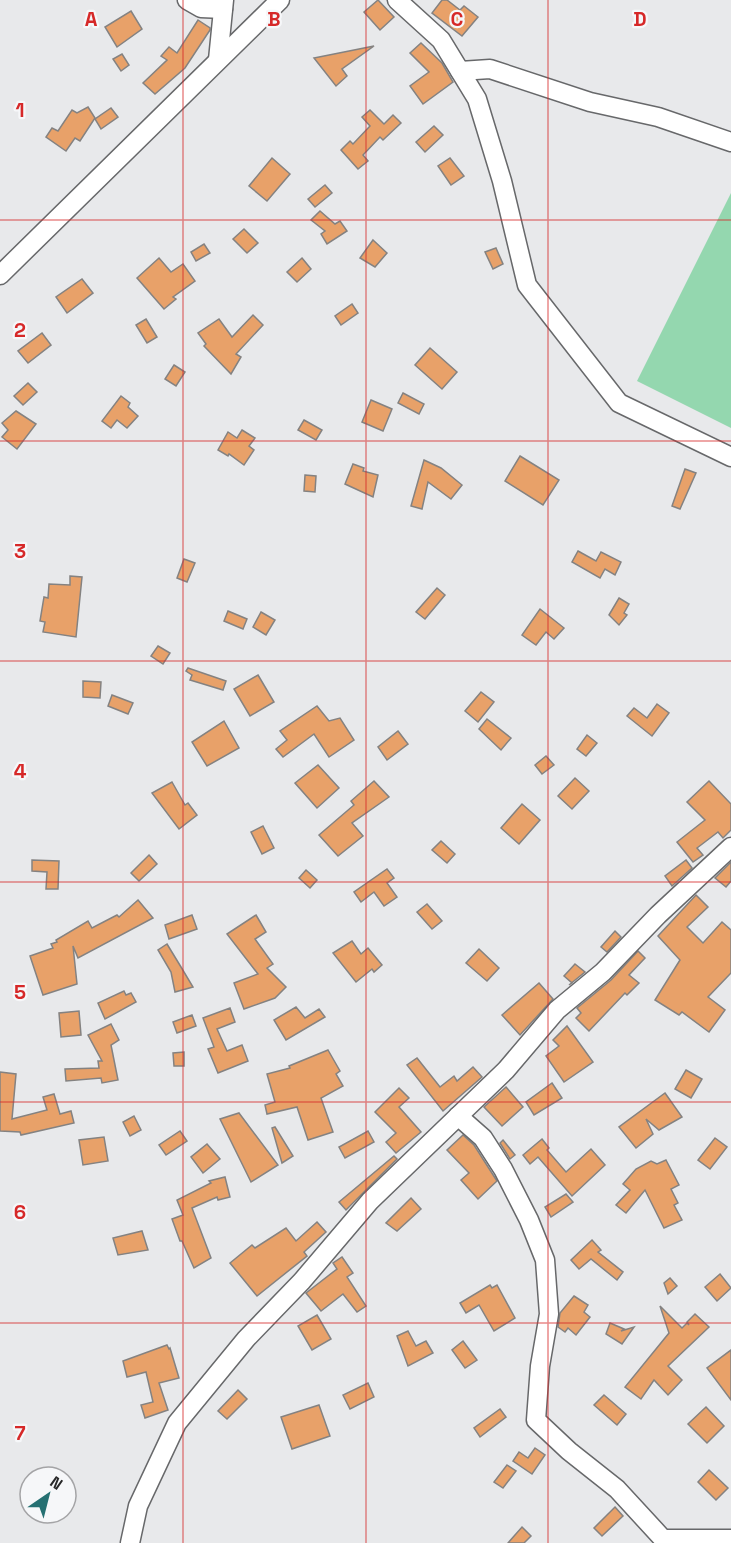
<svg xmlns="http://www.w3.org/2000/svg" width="731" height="1543" font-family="'Space Grotesk',sans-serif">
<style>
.green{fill:#94d7af}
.building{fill:#e8a169;stroke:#848281;stroke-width:1.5}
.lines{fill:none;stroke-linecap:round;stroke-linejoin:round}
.minor-casing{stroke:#67686a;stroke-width:21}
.minor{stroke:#fff;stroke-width:18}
.grid{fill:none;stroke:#d62828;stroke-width:1.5;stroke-opacity:0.55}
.grid-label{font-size:20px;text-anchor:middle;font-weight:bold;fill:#d62828;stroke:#f6f7f9;stroke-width:4.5;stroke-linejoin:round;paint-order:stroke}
</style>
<rect width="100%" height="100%" fill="#e8e9eb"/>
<path class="green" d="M731 193V428L637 381Z"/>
<g class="building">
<path d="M378 0 394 17 380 30 364 12Z"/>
<path d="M442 0H447L460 10 464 6 478 17 462 36 432 13Z"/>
<path d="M131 11 142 29 117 47 105 27Z"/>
<path d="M198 20 210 28V30L185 68 155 94 143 83 167 60 161 56 169 47 177 53Z"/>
<path d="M421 43 442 63 453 82 423 104 410 86 429 72 410 53Z"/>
<path d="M374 46 342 69 347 76 336 86 314 58Z"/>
<path d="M122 54 129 65 121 71 113 59Z"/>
<path d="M88 107 95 118 80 141 75 138 66 151 46 137 52 128 58 131 72 110 77 113Z"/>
<path d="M111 108 118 117 101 129 95 119Z"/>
<path d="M370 110 384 124 393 115 401 123 383 140 380 137 363 155 368 161 358 169 341 150 350 141 353 144 370 126 362 117Z"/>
<path d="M434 126 443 135 425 152 416 142Z"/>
<path d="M272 158 290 174 267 201 249 186Z"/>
<path d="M450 158 464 176 451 185 438 166Z"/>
<path d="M325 185 332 193 315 207 308 199Z"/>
<path d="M320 211 335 224 340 221 347 231 327 244 321 234 325 231 311 220Z"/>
<path d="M244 229 258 243 247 253 233 239Z"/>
<path d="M373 240 387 253 375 267 360 258Z"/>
<path d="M204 244 210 253 196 261 191 252Z"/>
<path d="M496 248 503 264 493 269 485 252Z"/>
<path d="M159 258 171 272 183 264 195 281 173 297 176 299 164 309 137 278Z"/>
<path d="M302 258 311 269 297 282 287 272Z"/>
<path d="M82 279 93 293 67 313 56 297Z"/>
<path d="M352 304 358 313 341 325 335 316Z"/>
<path d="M253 315 263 325 236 354 241 357 231 374 204 346 206 344 198 333 219 319 232 337Z"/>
<path d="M146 319 157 337 147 343 136 325Z"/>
<path d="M42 333 51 345 28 363 18 351Z"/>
<path d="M430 348 457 372 442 389 415 365Z"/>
<path d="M174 365 185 372 176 386 165 379Z"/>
<path d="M28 383 37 392 23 405 14 396Z"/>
<path d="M403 393 424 404 419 414 398 403Z"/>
<path d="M121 396 130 403 128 407 138 416 127 428 117 420 111 428 102 421Z"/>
<path d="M371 400 392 409 383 431 362 422Z"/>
<path d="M16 411 36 424 17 449 2 437 8 430 2 423Z"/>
<path d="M304 420 322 430 316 440 298 430Z"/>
<path d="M242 430 255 438 249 446 254 450 244 465 229 454 228 456 218 450 228 432 237 438Z"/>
<path d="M520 456 559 480 543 505 505 481Z"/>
<path d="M424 460 441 468 462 485 451 499 428 482 422 509 411 506Z"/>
<path d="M353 464 364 468 363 471 378 475 373 497 345 484Z"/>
<path d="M685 469 696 473 680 509 672 506Z"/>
<path d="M305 475 316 476 315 492 304 491Z"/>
<path d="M578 551 596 561 601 552 621 562 615 575 605 569 600 578 572 562Z"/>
<path d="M184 559 195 563 187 582 177 578Z"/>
<path d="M70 576 82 577 76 637 43 632 45 622 40 621 44 597 48 598 49 584 70 585Z"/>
<path d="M437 588 445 595 425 619 416 612Z"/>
<path d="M619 598 629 604 624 613 627 615 619 625 609 615Z"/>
<path d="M540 609 564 628 554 639 546 632 536 645 522 635Z"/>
<path d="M228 611 247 619 243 629 224 621Z"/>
<path d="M261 612 275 620 266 635 253 627Z"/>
<path d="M158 646 170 653 163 664 151 656Z"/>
<path d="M188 668 226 681 223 690 190 680 192 675 186 671Z"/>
<path d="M258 675 274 702 250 716 234 689Z"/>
<path d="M83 681 101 682 100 698 83 697Z"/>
<path d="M481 692 494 702 478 722 465 711Z"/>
<path d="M112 695 133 703 128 714 108 706Z"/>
<path d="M657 704 669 713 652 736 627 716 634 708 647 718Z"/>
<path d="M317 706 329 721 340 718 354 740 329 757 314 734 283 757 276 749 287 740 280 731Z"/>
<path d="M487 719 511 738 501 750 479 729Z"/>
<path d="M224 721 239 748 207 766 192 742Z"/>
<path d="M398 731 408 744 387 760 378 747Z"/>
<path d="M587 735 597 743 586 756 577 749Z"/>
<path d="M546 756 554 765 542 774 535 765Z"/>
<path d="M318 765 339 788 317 808 295 783Z"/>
<path d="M575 778 589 791 572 809 558 796Z"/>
<path d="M374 781 389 797 352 823 363 836 338 856 319 835 354 805 351 801Z"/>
<path d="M709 781 731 804V830L723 838 718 832 697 848 703 855 693 862 677 842 705 820 687 802Z"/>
<path d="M172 782 185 805 188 803 197 815 179 829 152 793Z"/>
<path d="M522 804 540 820 519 844 501 828Z"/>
<path d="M263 826 274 848 262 854 251 832Z"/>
<path d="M441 841 455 854 447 863 432 850Z"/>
<path d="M149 855 157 864 139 881 131 873Z"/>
<path d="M32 860 59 861 58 889H46L47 872 32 871Z"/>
<path d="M686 860 692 868 672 886 665 876Z"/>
<path d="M731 862V881L726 887 715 878Z"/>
<path d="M387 869 394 878 387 883 397 897 384 906 374 892 361 902 354 892Z"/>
<path d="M306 870 317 880 310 888 299 878Z"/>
<path d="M696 895 708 907 687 927 703 943 722 922 731 930V973L708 997 725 1010 709 1032 682 1012 679 1015 655 1000 680 960 658 936Z"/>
<path d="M138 900 153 918 78 958 73 946 77 984 43 995 30 956 53 948 51 944 57 942 56 940 88 921 92 928 117 915 119 917Z"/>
<path d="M427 904 442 921 432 929 417 912Z"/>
<path d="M192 915 197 929 169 939 165 925Z"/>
<path d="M256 915 266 932 255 939 273 964 267 968 286 987 275 998 244 1009 234 983 258 974 227 934Z"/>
<path d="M615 931 621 937 607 952 601 947Z"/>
<path d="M352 941 361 954 368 948 382 965 374 972 372 969 356 982 333 953Z"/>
<path d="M167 944 181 967 193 987 175 992 171 972 158 950Z"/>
<path d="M479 949 499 968 487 981 466 963Z"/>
<path d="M638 951 645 958 629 975 639 983 627 995 625 993 589 1031 576 1018 581 1013 577 1008 611 980Z"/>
<path d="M575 964 585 972 569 985 572 983 564 976Z"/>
<path d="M539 983 553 999 520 1035 502 1015Z"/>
<path d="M124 991 126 995 131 993 136 1002 105 1019 98 1003Z"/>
<path d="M296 1007 305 1018 319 1009 325 1017 286 1040 274 1020Z"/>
<path d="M230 1008 235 1022 217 1029 227 1051 242 1045 248 1061 218 1073 208 1049 214 1047 203 1018Z"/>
<path d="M79 1011 81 1035 61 1037 59 1013Z"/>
<path d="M192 1015 196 1026 177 1033 173 1022Z"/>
<path d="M111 1024 119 1040 111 1045 118 1080 102 1083 101 1078 66 1081 65 1069 99 1068 98 1061H102L88 1035Z"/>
<path d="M567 1026 593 1062 564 1082 546 1056 559 1046 553 1040Z"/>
<path d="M328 1050 340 1071 336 1074 343 1086 321 1098 333 1132 308 1140 297 1107 267 1114 265 1105 275 1102 267 1074 290 1068 289 1066Z"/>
<path d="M184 1052V1066H174L173 1053Z"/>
<path d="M417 1058 440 1087 454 1076 457 1081 473 1067 482 1077 443 1111 407 1065Z"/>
<path d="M686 1070 702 1079 691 1098 675 1089Z"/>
<path d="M0 1072 16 1074 12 1119 47 1110 43 1097 54 1094 60 1114 71 1111 74 1123 21 1135 20 1132 0 1131Z"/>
<path d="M552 1083 562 1098 534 1115 526 1102Z"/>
<path d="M506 1087 523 1107 502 1126 484 1107Z"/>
<path d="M399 1088 409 1098 399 1107 421 1132 396 1153 386 1142 396 1133 375 1112Z"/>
<path d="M665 1093 682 1117 659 1130 646 1119 653 1134 636 1148 619 1127Z"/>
<path d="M239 1113 278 1165 251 1182 220 1119Z"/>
<path d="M134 1116 141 1130 130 1136 123 1122Z"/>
<path d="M275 1127 293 1156 282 1163 272 1128Z"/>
<path d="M180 1131 187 1141 166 1155 159 1145Z"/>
<path d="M368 1131 374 1142 345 1158 339 1147Z"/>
<path d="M463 1135 474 1145 497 1181 478 1199 461 1180 469 1173 447 1150Z"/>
<path d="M104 1137 108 1161 83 1165 79 1140Z"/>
<path d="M715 1138 727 1147 710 1169 698 1160Z"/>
<path d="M542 1139 549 1148 547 1150 566 1172 591 1149 605 1165 572 1196 538 1157 530 1164 523 1155Z"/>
<path d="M503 1140 515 1155 510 1159 500 1143Z"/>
<path d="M207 1144 220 1159 203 1173 191 1157Z"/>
<path d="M394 1156 397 1159 346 1210 339 1202Z"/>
<path d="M666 1160 679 1185 671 1189 678 1203 674 1205 682 1220 664 1228 645 1190 626 1213 616 1205 630 1190 623 1184 636 1169 651 1161 657 1164Z"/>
<path d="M225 1177 230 1197 218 1200 217 1197 192 1208 211 1258 194 1268 182 1241H180L172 1219 183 1215 177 1200 211 1183 209 1181Z"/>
<path d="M566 1194 573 1202 551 1217 545 1207Z"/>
<path d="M411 1198 421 1209 397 1231 386 1223Z"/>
<path d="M317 1222 326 1232 304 1252 307 1256 257 1296 230 1263 252 1245 255 1248 286 1228 296 1241Z"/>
<path d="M142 1231 148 1250 118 1255 113 1238Z"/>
<path d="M592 1240 601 1250 598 1252 623 1272 617 1280 591 1259 579 1269 571 1260Z"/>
<path d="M342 1257 353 1273 347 1277 366 1306 357 1312 343 1294 321 1311 306 1293 337 1269 333 1263Z"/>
<path d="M720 1274 731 1288 717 1301 705 1287Z"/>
<path d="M670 1278 677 1286 668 1294 664 1283Z"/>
<path d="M490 1285 492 1288 497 1285 515 1318 494 1331 479 1305 466 1313 460 1303Z"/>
<path d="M574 1296 588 1305 584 1312 590 1317 576 1335 568 1328 565 1332 558 1327 560 1313Z"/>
<path d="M660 1306 682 1328 687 1323 689 1325 687 1322 695 1314 709 1327 668 1366 682 1380 668 1395 654 1380 641 1399 625 1387 669 1333Z"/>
<path d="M317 1315 331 1339 312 1350 298 1326Z"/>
<path d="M610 1323 624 1329 621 1331 634 1327 622 1344 606 1334Z"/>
<path d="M408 1331 416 1346 426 1341 433 1353 408 1366 397 1336Z"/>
<path d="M463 1341 477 1360 465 1368 452 1350Z"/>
<path d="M167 1345 169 1349 170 1348 179 1378 159 1383 168 1410 145 1418 141 1405 153 1402 146 1372 127 1377 123 1361Z"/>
<path d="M731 1350V1400L707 1368Z"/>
<path d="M368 1383 374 1397 350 1409 343 1395Z"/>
<path d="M238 1390 247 1399 227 1419 218 1411Z"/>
<path d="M604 1395 626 1414 617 1425 594 1405Z"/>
<path d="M319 1405 330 1436 292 1449 281 1417Z"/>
<path d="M706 1407 724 1426 707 1443 688 1424Z"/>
<path d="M500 1409 506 1417 480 1437 474 1428Z"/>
<path d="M535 1448 545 1455 532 1474 513 1461 519 1452 528 1458Z"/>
<path d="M507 1465 516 1471 503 1488 494 1482Z"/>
<path d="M709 1470 728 1488 716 1500 698 1482Z"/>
<path d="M615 1507 623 1516 602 1536 594 1528Z"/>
<path d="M522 1527 531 1536 524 1543H508Z"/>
</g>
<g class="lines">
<defs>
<g id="minor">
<path d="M187 0 201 8 223 9"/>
<path d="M397 0 441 40 477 99 502 181 527 285 619 403 731 457"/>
<path d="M218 60 224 0"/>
<path d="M460 71 490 69 590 102 658 117 731 142"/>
<path d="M0 275 280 0"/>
<path d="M458 1116 483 1138 503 1169 529 1220 545 1260 549 1314 540 1366 536 1420 569 1451 617 1489 663 1539H731"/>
<path d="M130 1543 138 1506 177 1423 246 1339 302 1281 370 1201 506 1070 557 1010 603 972 658 915 731 847"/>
</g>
</defs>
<use href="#minor" class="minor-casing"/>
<use href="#minor" class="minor"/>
</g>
<path class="grid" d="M183 0V1543M366 0V1543M548 0V1543M0 220H731M0 441H731M0 661H731M0 882H731M0 1102H731M0 1323H731"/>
<g class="grid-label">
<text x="91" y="26">A</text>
<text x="274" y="26">B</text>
<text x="457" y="26">C</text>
<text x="640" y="26">D</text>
<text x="20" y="117">1</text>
<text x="20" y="337">2</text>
<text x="20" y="558">3</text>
<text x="20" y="778">4</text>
<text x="20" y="999">5</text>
<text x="20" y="1219">6</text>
<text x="20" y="1440">7</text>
</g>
<g transform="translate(48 1495) rotate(35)"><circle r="28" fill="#f6f7f9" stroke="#a4a4a6" stroke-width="1.5"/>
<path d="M0-4.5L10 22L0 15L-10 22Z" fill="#257072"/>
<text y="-9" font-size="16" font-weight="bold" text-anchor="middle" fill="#282829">N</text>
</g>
</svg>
